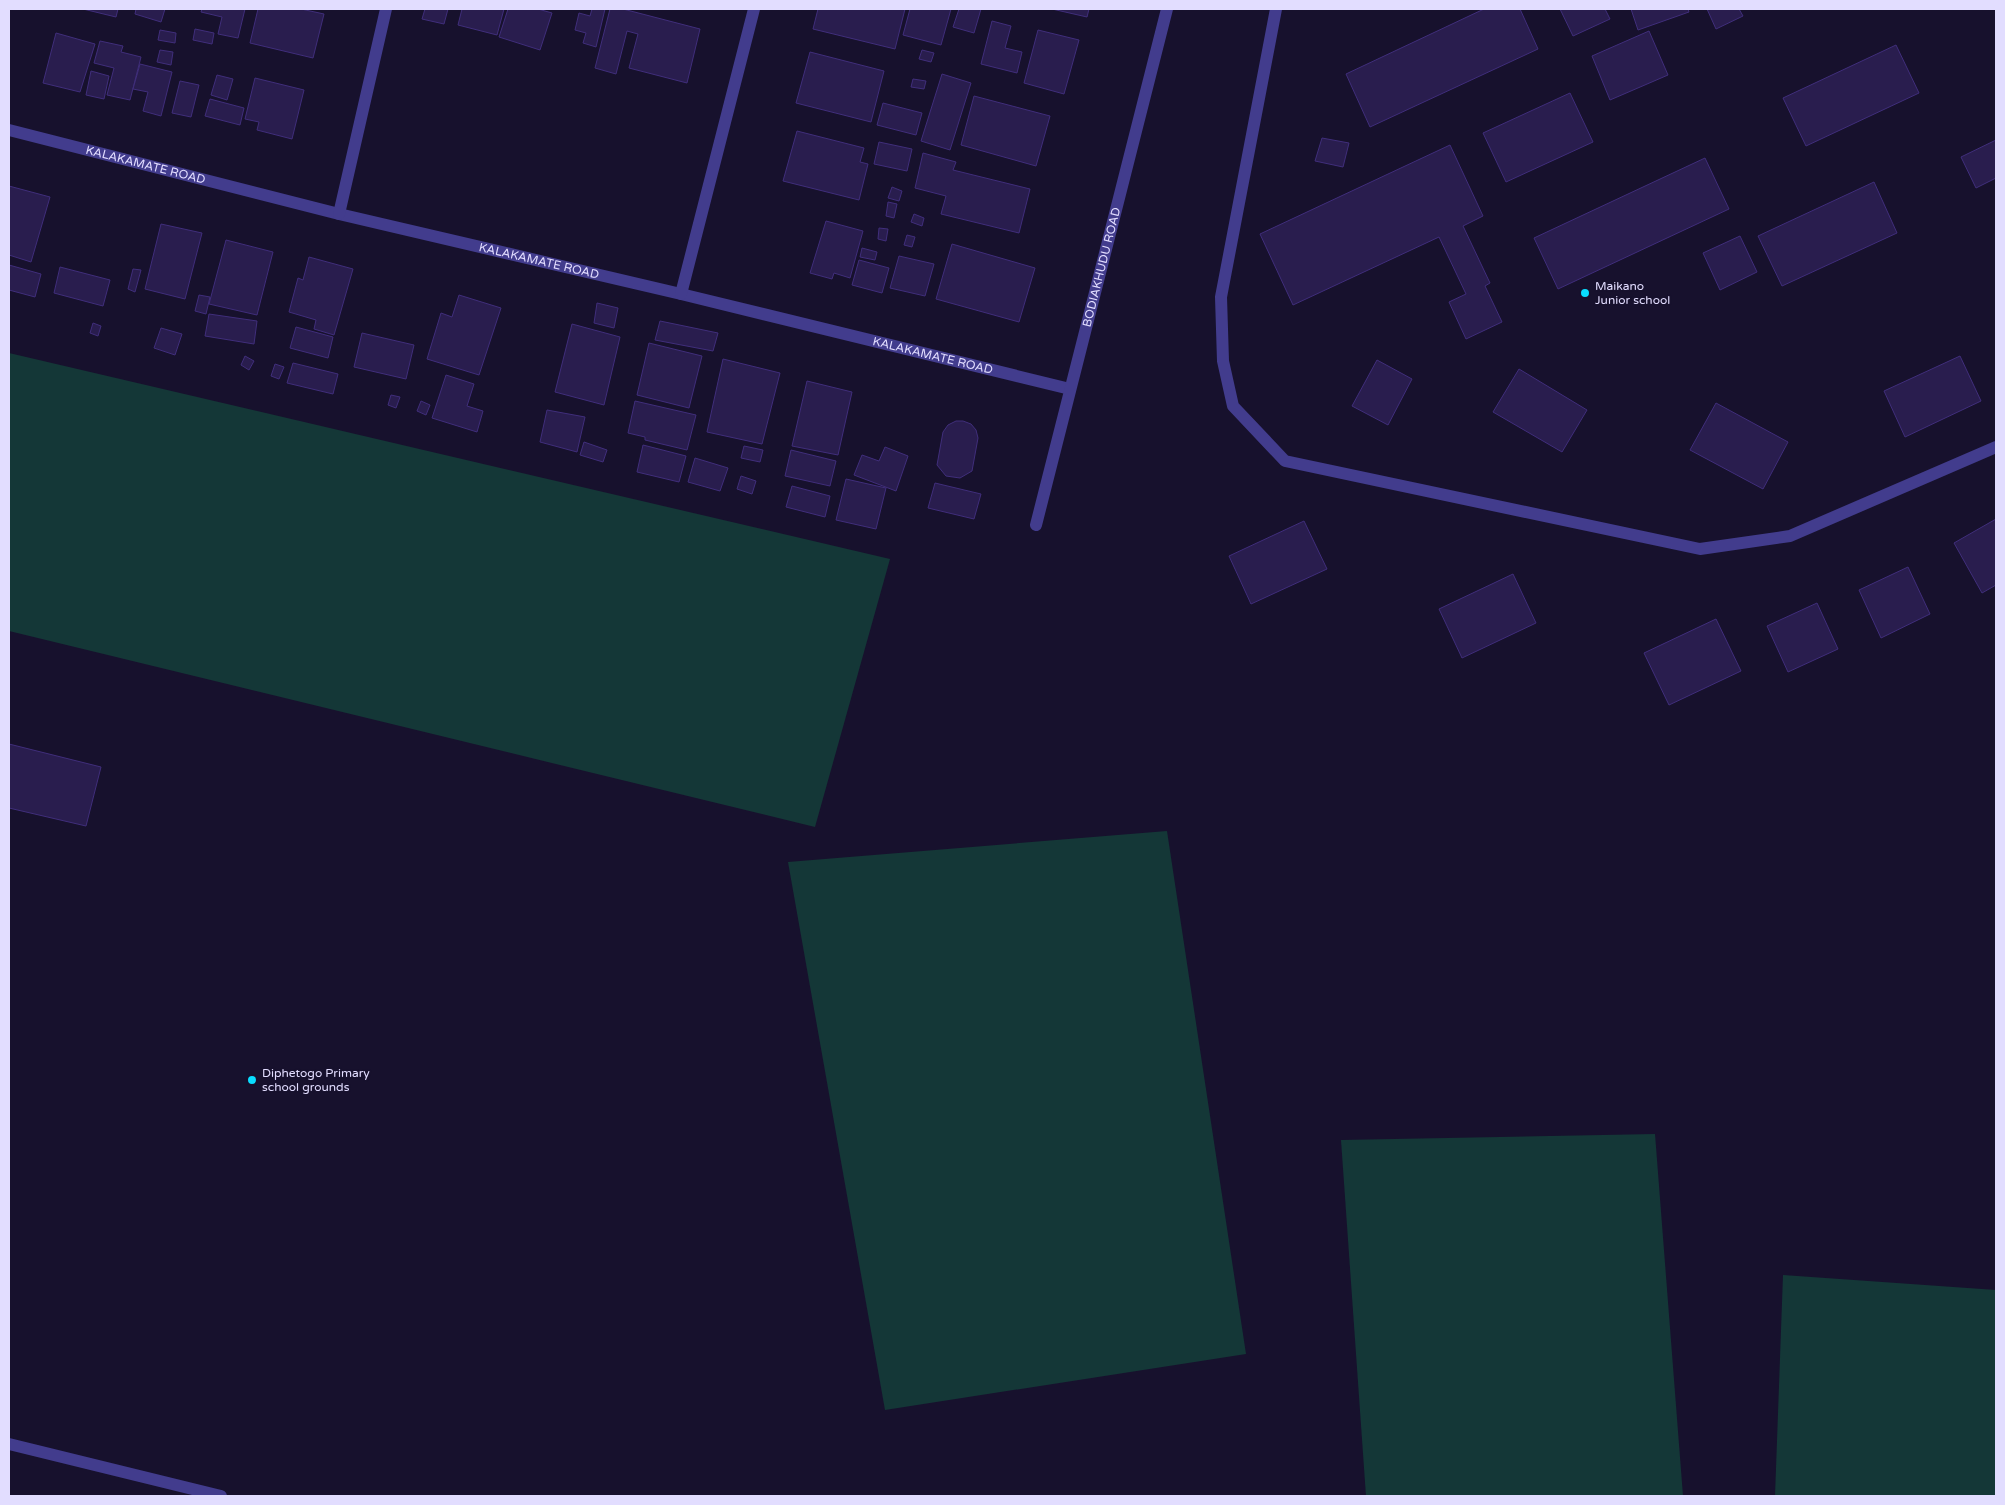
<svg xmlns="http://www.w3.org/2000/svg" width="2005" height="1505" font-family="'Varela Round',sans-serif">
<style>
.green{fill:#143737}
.building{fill:#291d4e;stroke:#402e7b}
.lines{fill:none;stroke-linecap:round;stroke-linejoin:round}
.lane{stroke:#423c8d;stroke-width:12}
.street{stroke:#423c8d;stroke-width:12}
.poi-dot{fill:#09ddff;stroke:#17112d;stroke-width:2}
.labels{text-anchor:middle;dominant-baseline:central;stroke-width:4;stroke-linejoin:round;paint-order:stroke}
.street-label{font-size:12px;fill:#e2ddff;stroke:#17112d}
.poi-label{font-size:12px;fill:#e2ddff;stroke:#17112d;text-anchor:start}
</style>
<rect width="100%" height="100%" fill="#17112d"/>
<g class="green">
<path d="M9 353 890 559 815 827 9 631Z"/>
<path d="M1167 831 1246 1354 885 1410 788 862Z"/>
<path d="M1655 1134 1683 1496H1366L1341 1140Z"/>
<path d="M1783 1275 1996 1290V1496H1775Z"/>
</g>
<g class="building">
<path d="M83 9H118L116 17Z"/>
<path d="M136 9H165L161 22 135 14Z"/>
<path d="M202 9H245L238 38 218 34 222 17 201 12Z"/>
<path d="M258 9H301L324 14 313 58 250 43Z"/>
<path d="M425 9H448L444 24 422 19Z"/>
<path d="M462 9H504L497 35 458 25Z"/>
<path d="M508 9H538L552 13 540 50 499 37Z"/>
<path d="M592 9H605L596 47 583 43 586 33 575 30 579 13 590 16Z"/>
<path d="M610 9H623L700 29 687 83 629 68 638 34 627 31 616 74 595 68Z"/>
<path d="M818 9H905L895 49 813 29Z"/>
<path d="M910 9H951L941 45 903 35Z"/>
<path d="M959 9H981L974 33 953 27Z"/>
<path d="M1052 9H1089L1087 17Z"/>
<path d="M1484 9H1520L1538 49 1370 127 1346 74Z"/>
<path d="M1560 9H1605L1610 19 1573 36Z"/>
<path d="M1631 9H1688L1689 12 1638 30Z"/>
<path d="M1707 9H1739L1743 16 1716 29Z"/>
<path d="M992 21 1011 26 1005 48 1022 52 1017 73 981 64Z"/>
<path d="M195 29 214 33 212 44 193 40Z"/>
<path d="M160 30 176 33 175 43 158 40Z"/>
<path d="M1038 30 1079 40 1064 94 1024 83Z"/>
<path d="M1649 31 1668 75 1610 100 1592 56Z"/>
<path d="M56 33 95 44 80 92 43 83Z"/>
<path d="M100 41 123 46 121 52 141 57 130 100 107 95 114 68 94 63Z"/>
<path d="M1896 45 1919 93 1806 146 1783 98Z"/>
<path d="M160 50 173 52 171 65 157 62Z"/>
<path d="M922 50 934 53 931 62 919 59Z"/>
<path d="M810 52 884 71 871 122 796 103Z"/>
<path d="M140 64 172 72 161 116 143 111 148 92 133 89Z"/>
<path d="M91 71 109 76 104 99 86 95Z"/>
<path d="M942 74 971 83 950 150 921 141Z"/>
<path d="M217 75 233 79 227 100 211 95Z"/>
<path d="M255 78 304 90 292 139 257 130 259 122 245 119Z"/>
<path d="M913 79 926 81 924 89 911 87Z"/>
<path d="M180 81 199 85 191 117 172 113Z"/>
<path d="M1570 93 1593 142 1506 182 1483 133Z"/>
<path d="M974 96 1050 116 1036 166 961 145Z"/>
<path d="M210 99 244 108 240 125 205 116Z"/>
<path d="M883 103 922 113 916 135 877 125Z"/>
<path d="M797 131 864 148 860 162 868 164 859 200 783 181Z"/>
<path d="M1322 138 1349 143 1343 167 1315 161Z"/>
<path d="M1996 140V178L1976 188 1961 157Z"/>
<path d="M879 142 912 149 907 171 874 164Z"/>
<path d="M1450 145 1483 216 1463 226 1490 283 1485 286 1502 322 1466 339 1449 302 1466 294 1439 237 1293 305 1260 234Z"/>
<path d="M923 153 956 162 953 170 1030 189 1019 233 941 214 946 196 915 188Z"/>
<path d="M1705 158 1729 209 1558 289 1534 238Z"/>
<path d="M1874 182 1897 233 1782 286 1758 236Z"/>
<path d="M9 186 50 197 31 262 9 255Z"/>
<path d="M892 187 902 191 899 201 888 198Z"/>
<path d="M888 202 897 204 894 218 886 216Z"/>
<path d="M914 214 924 218 922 226 911 222Z"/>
<path d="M826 221 863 231 850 278 834 273 832 279 810 273Z"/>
<path d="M161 224 202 233 185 299 145 289Z"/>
<path d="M879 228 888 229 886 241 878 239Z"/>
<path d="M907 235 915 237 912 247 904 245Z"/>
<path d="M1740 236 1757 272 1720 290 1703 253Z"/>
<path d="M226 240 273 252 257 315 209 304Z"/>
<path d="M952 244 1035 268 1019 322 936 299Z"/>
<path d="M862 248 877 252 875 260 860 257Z"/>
<path d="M899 256 934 264 925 296 890 288Z"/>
<path d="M309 257 353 269 334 335 314 329 316 320 289 312 298 278 303 280Z"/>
<path d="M859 260 889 268 882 293 852 285Z"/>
<path d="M9 265 41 274 35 297 9 290Z"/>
<path d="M60 267 110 280 103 306 54 293Z"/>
<path d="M133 269 141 270 135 292 128 289Z"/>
<path d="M199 295 210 297 206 314 195 311Z"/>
<path d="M459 295 501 308 479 375 427 359 441 313 452 317Z"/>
<path d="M597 303 618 308 614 328 594 323Z"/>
<path d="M209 314 257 321 254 344 205 336Z"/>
<path d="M660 321 718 333 713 351 655 340Z"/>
<path d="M93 323 101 326 98 336 90 333Z"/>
<path d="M572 324 620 337 604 405 555 392Z"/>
<path d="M296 327 333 337 328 358 290 348Z"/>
<path d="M161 328 182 334 175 355 154 348Z"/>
<path d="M362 333 414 345 406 379 354 367Z"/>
<path d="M649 343 702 356 689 408 637 395Z"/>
<path d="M245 356 254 361 249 370 241 365Z"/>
<path d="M1960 356 1981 401 1905 437 1884 391Z"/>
<path d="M723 359 780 373 762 444 707 432Z"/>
<path d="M1377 360 1412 379 1388 425 1352 406Z"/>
<path d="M293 363 338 374 333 394 287 383Z"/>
<path d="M275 364 284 367 279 379 271 376Z"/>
<path d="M1519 369 1587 410 1562 452 1493 412Z"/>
<path d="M446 375 474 384 467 406 483 411 477 432 432 418Z"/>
<path d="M807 381 852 392 838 455 792 446Z"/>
<path d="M391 395 400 397 396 408 388 405Z"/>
<path d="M421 401 430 405 426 415 417 411Z"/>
<path d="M635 401 696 415 687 450 645 440V437L628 433Z"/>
<path d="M1716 403 1788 442 1763 489 1690 450Z"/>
<path d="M547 410 585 417 577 452 540 442Z"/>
<path d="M956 421H963L971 424 976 430 978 438 972 471 960 478 946 476 937 465 943 432 948 425Z"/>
<path d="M584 442 607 450 603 462 580 455Z"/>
<path d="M643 445 686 456 679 482 637 472Z"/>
<path d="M744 446 763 450 760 462 741 458Z"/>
<path d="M885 447 908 456 896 491 854 475 862 455 879 461Z"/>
<path d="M791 450 836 461 830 486 785 476Z"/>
<path d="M695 458 728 468 720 491 688 482Z"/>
<path d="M741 476 756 481 752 494 737 489Z"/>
<path d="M846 479 886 488 876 529 836 520Z"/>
<path d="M935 483 981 494 974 519 928 508Z"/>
<path d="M792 486 830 496 825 517 786 507Z"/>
<path d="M1996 519V585L1982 593 1954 543Z"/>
<path d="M1304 521 1327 569 1251 604 1229 556Z"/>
<path d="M1908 567 1930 614 1881 638 1859 590Z"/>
<path d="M1513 574 1536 623 1462 658 1439 609Z"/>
<path d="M1817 603 1838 649 1788 672 1767 626Z"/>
<path d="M1716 619 1741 671 1669 705 1644 653Z"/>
<path d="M9 744 101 767 86 826 9 808Z"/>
</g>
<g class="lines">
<path class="lane" d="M1276 9 1221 297 1223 361 1233 406 1285 461 1700 549 1790 536 1996 447"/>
<g class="street">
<path id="s1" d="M9 130 339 214 681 294 1070 389"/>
<path d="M339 214 386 9"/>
<path d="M681 294 754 9"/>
<path id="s2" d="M1036 525 1167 9"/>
<path d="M9 1444 221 1496"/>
</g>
</g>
<g class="poi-dot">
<circle cx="1585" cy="293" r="5"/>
<circle cx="252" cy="1080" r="5"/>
</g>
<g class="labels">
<g class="street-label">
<text stroke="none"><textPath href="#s1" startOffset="141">KALAKAMATE ROAD</textPath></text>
<text stroke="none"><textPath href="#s1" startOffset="546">KALAKAMATE ROAD</textPath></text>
<text stroke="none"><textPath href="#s2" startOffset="266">BODIAKHUDU ROAD</textPath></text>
<text stroke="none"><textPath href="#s1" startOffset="951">KALAKAMATE ROAD</textPath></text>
</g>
<g class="poi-label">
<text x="1595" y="286">Maikano<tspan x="1595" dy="14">Junior school</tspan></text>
<text x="262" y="1073">Diphetogo Primary<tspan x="262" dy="14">school grounds</tspan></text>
</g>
</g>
<rect width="2005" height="1505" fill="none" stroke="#e2ddff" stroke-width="20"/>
</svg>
